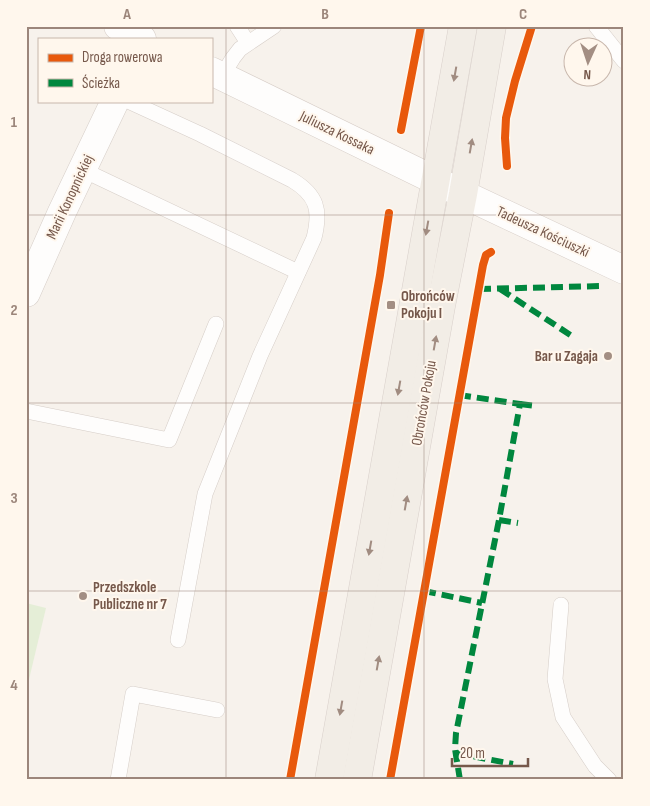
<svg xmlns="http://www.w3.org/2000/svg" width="650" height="806" font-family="'Sofia Sans Condensed',sans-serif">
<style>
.green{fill:#e5eed7}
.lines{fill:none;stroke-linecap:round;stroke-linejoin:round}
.lane-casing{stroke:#d6cec8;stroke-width:16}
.street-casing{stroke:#d6cec8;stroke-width:29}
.secondary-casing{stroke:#d7cec8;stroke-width:29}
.primary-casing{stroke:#d8cfca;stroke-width:29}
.lane{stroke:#fefdfc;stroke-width:15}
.street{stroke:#fefdfc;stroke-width:28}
.secondary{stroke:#fefdfc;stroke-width:28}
.primary{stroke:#f2ede6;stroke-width:28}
.quiet{stroke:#00873e;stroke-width:6;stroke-dasharray:12 6;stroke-linecap:butt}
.cycleway-casing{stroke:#fff7ed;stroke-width:11}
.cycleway{stroke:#e8590c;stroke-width:8}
.oneway{fill:#a18c81}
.grid{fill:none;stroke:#9c867b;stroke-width:1;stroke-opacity:0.55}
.poi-dot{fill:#a38e83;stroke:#fff7ed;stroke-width:2}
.labels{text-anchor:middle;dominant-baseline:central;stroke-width:4;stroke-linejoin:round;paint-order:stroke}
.street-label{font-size:15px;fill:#76584b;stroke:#fff7ed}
.poi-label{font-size:15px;font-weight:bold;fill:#76584b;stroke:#fff7ed;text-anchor:start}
.neatline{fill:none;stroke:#9c867b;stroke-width:2}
.grid-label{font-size:16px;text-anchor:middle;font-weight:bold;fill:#9c867b}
</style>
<rect width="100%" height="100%" fill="#f7f2ec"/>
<path class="green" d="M26 603 46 608 26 692Z"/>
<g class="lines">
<defs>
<g id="lane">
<path d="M237 26 248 43"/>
<path d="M596 26 624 61"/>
<path d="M222 76 233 58 240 49 274 26"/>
<path d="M128 101 200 134 292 180C317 195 321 210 314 238L260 356 205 494 178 640"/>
<path d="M83 170 298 272"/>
<path d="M26 411 169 440 216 324"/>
<path d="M561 605 555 679 563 717 595 766 609 780"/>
<path d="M118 780 133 694 217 710"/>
</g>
<path id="street" d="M26 293 62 212 115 101"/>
<g id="secondary">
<path d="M118 26 142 39"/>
<path d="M211 71 463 194 624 270"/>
</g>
<g id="primary">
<path d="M329 780 463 26"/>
<path d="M357 780 441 306 463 194 492 26"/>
</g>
</defs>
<use href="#lane" class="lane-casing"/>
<use href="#street" class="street-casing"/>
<use href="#secondary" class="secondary-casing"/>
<use href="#primary" class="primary-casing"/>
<use href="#lane" class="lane"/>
<use href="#street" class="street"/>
<use href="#secondary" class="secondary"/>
<use href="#primary" class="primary"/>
<g class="quiet">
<path d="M479 289 604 286"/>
<path d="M500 289 575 338"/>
<path d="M459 395 520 404 499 520 456 733 455 749 460 780"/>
<path d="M520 404 537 406"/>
<path d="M499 520 518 523"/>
<path d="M424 591 482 603"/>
<path d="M456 753 513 764"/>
</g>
<defs>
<g id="cycleway">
<path d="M401 130 421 26"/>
<path d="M507 166 505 138 506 118 515 81 532 26"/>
<path d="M290 780 380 275 389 213"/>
<path d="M390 780 483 265 486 255 491 252"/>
</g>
</defs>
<use href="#cycleway" class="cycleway-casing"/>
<use href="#cycleway" class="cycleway"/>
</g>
<defs><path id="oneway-solid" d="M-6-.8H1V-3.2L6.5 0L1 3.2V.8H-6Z" transform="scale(1.25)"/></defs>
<g class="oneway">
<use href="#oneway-solid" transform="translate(455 74) rotate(100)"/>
<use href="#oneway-solid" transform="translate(471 146) rotate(-80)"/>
<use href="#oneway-solid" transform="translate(427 228) rotate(100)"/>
<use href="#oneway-solid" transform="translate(435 343) rotate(-80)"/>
<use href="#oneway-solid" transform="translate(399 388) rotate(100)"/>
<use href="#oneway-solid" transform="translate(406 503) rotate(-80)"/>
<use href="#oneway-solid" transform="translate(370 548) rotate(100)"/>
<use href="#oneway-solid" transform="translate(378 663) rotate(-80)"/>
<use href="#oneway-solid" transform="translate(341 708) rotate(100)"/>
</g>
<path class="grid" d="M226 26V780M424 26V780M26 215H624M26 403H624M26 591H624"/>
<g class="poi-dot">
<rect x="386" y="300" width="10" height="10" rx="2.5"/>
<circle cx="608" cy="356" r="5"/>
<circle cx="83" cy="596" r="5"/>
</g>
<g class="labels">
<g class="street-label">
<text transform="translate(337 133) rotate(26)">Juliusza Kossaka</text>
<text transform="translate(70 197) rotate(-65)">Marii Konopnickiej</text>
<text transform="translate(543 232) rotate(25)">Tadeusza Kościuszki</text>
<text transform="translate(424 403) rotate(-80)">Obrońców Pokoju</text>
</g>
<g class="poi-label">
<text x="401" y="296">Obrońców<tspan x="401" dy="17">Pokoju I</tspan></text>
<text x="598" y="356" text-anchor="end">Bar u Zagaja</text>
<text x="93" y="587">Przedszkole<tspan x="93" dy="17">Publiczne nr 7</tspan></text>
</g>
</g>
<rect width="650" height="806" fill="none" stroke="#fff7ed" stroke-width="55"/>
<rect x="38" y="38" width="175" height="65" fill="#fff7ed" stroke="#c8b7ac"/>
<rect x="48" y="54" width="25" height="8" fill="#e8590c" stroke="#c8b7ac"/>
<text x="82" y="62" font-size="15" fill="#76584b">Droga rowerowa</text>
<rect x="48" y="79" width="25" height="8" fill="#00873e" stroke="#c8b7ac"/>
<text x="82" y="88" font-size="15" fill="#76584b">Ścieżka</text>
<g transform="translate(588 62) rotate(183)"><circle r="24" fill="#fff7ed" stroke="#c8b7ac"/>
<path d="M0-4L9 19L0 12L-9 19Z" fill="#a38e83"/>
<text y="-8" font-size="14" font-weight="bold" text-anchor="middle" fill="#76584b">N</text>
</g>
<path d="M452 758v8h76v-8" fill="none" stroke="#76584b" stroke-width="2.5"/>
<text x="460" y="758" font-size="15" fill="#76584b" stroke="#fff7ed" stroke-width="4" paint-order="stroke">20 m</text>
<rect x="28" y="28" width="594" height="750" class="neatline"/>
<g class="grid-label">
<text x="127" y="19">A</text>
<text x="325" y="19">B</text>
<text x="523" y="19">C</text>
<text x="14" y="127">1</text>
<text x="14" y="315">2</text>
<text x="14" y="503">3</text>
<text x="14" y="690">4</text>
</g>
</svg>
